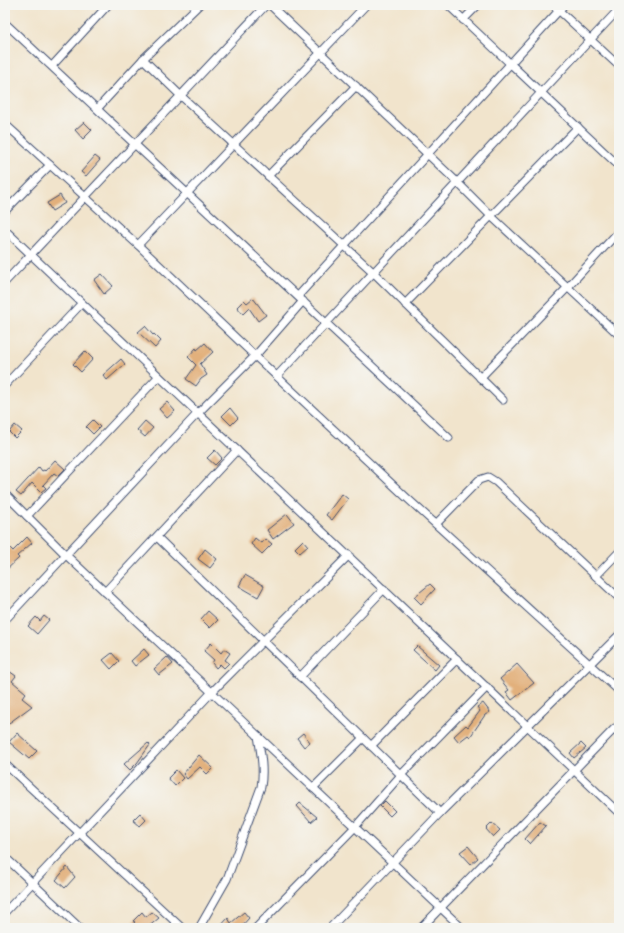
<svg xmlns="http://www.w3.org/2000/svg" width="624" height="933" font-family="Vollkorn,serif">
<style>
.building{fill:#e2b07c}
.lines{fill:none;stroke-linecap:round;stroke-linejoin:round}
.minor-casing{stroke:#3b4a6e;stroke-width:9}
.minor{stroke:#fff;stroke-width:7}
</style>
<rect width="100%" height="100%" fill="#f6f6f2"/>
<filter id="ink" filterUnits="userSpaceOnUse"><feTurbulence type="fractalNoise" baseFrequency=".025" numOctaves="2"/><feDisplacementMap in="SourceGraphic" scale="8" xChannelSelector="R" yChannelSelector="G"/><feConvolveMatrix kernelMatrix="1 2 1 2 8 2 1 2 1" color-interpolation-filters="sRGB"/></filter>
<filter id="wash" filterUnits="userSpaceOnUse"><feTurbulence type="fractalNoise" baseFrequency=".012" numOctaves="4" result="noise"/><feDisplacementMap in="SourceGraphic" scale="16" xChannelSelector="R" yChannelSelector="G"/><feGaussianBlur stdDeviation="0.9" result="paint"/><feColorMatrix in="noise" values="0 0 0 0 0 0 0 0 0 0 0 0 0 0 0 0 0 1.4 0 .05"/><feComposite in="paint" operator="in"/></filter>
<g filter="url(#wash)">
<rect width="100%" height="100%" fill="#f1e4cc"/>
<g id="blocks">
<g class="building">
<path d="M84 122 92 130 83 139 75 130Z"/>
<path d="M95 156 100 160 86 176 81 172Z"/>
<path d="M60 195 65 203 52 211 47 203Z"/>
<path d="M102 274 113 286 104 294 94 280Z"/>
<path d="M253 298 266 315 258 321 249 308 243 314 237 307 244 300 247 303Z"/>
<path d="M145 326 153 335 154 334 161 341 155 348 138 332Z"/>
<path d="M205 343 213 352 200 364 207 375 201 379 196 386 186 379 196 365 188 357 196 348 197 350Z"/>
<path d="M85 351 93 359 81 372 73 364Z"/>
<path d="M121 359 125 364 107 380 103 375Z"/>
<path d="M167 402 175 411 167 418 159 409Z"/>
<path d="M230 408 238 418 231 425 222 416Z"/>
<path d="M93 420 100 427 93 434 86 427Z"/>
<path d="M145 421 153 428 145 437 137 430Z"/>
<path d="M15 425 22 431 15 438 9 432Z"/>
<path d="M215 450 222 458 215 465 207 458Z"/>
<path d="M55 460 65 469 58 476 54 473 43 485 46 488 41 492 32 483 21 496 16 492 39 467 42 471 44 470 45 471Z"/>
<path d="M342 494 348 499 332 520 326 515Z"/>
<path d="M287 514 294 523 273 539 267 530Z"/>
<path d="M27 537 32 543 17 556 19 558 5 571V551L9 547 13 551Z"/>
<path d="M255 538 261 543 266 539 272 544 262 554 251 544Z"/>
<path d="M303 540 308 546 300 553 295 548Z"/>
<path d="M205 549 217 559 210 568 198 559Z"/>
<path d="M245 575 264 586 258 597 239 586Z"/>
<path d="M430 584 435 589 421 604 414 597Z"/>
<path d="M208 611 218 620 210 628 201 619Z"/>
<path d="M44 616 49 620 37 634 28 626 36 617 40 621Z"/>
<path d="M211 643 221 653 224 649 230 653 225 660 229 663 224 668 220 664 216 668 212 663 214 660 204 651Z"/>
<path d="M417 646 439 665 435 670 413 650Z"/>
<path d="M144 649 149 655 135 666 131 661Z"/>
<path d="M112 653 119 661 111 669 103 660Z"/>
<path d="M167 657 173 664 159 675 154 669Z"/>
<path d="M517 664 534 683 512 700 506 692 509 690 500 679Z"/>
<path d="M9 671 16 676 12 681 26 693 22 698 32 706 5 726V674L6 675Z"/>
<path d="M483 703 490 712 485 715 470 737 468 735 459 742 454 736 466 725 468 727 480 711 477 707Z"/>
<path d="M17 733 37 751 29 759 9 742Z"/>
<path d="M303 733 310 742 304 747 297 738Z"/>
<path d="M148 743 150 745 137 763 130 770 124 764Z"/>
<path d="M581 743 586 748 574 758 570 753Z"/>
<path d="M199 755 213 768 207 774 200 767 187 779 183 774Z"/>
<path d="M176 770 183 778 175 786 168 778Z"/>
<path d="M385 801 395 811 390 816 380 806Z"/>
<path d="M300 803 317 817 311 822 297 806Z"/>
<path d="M140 813 146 820 140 826 133 820Z"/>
<path d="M540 822 546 826 530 844 525 839Z"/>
<path d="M492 823 500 830 493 837 486 829Z"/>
<path d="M468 846 478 858 471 864 460 852Z"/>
<path d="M67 867 75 877 65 888 56 880Z"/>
<path d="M142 912 146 917 152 912 159 918 147 928H129L135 922 133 921Z"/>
<path d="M244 912 249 918 240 928H219L228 918 231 923Z"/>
</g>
</g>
</g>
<g filter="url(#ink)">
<use href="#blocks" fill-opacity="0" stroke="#3b4a6e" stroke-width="1"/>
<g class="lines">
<defs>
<g id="minor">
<path d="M270 5 457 182 491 216 619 335"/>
<path d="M448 5 619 166"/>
<path d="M553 5 619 66"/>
<path d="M463 20 478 5"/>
<path d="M5 23 449 438"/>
<path d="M143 59 180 95 373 272 503 400"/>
<path d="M52 66 108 5"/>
<path d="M98 108 143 59 199 5"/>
<path d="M5 124 138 245 255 356 407 498 619 691"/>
<path d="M268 176 356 86"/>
<path d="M5 211 50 165"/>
<path d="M5 230 619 813"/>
<path d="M138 245 366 5"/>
<path d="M5 282 266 5"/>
<path d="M298 296 564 5"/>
<path d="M405 304 578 127"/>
<path d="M277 376 619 9"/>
<path d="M480 378 568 287 619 231"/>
<path d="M5 385 81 304"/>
<path d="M5 494 66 555 462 928"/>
<path d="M27 516 158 377"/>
<path d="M436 524 479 480 488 477 496 482 619 598"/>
<path d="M157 537 440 813"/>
<path d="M596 576 619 552"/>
<path d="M105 592 237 450"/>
<path d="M5 620 197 414 255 356 303 301"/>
<path d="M300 677 384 589"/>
<path d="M371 746 457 659"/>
<path d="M5 764 182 928"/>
<path d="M313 788 363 738"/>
<path d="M5 857 80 928"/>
<path d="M5 912 212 692 349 555"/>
<path d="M199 928 227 879 261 787C264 770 261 754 258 736"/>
<path d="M256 928 355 827 401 775 487 687"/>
<path d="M330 928 440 813 619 635"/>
<path d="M421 928 615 728"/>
</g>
</defs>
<use href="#minor" class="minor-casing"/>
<use href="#minor" class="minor"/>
</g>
</g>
<rect width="624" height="933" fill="none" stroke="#f6f6f2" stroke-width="20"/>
</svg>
